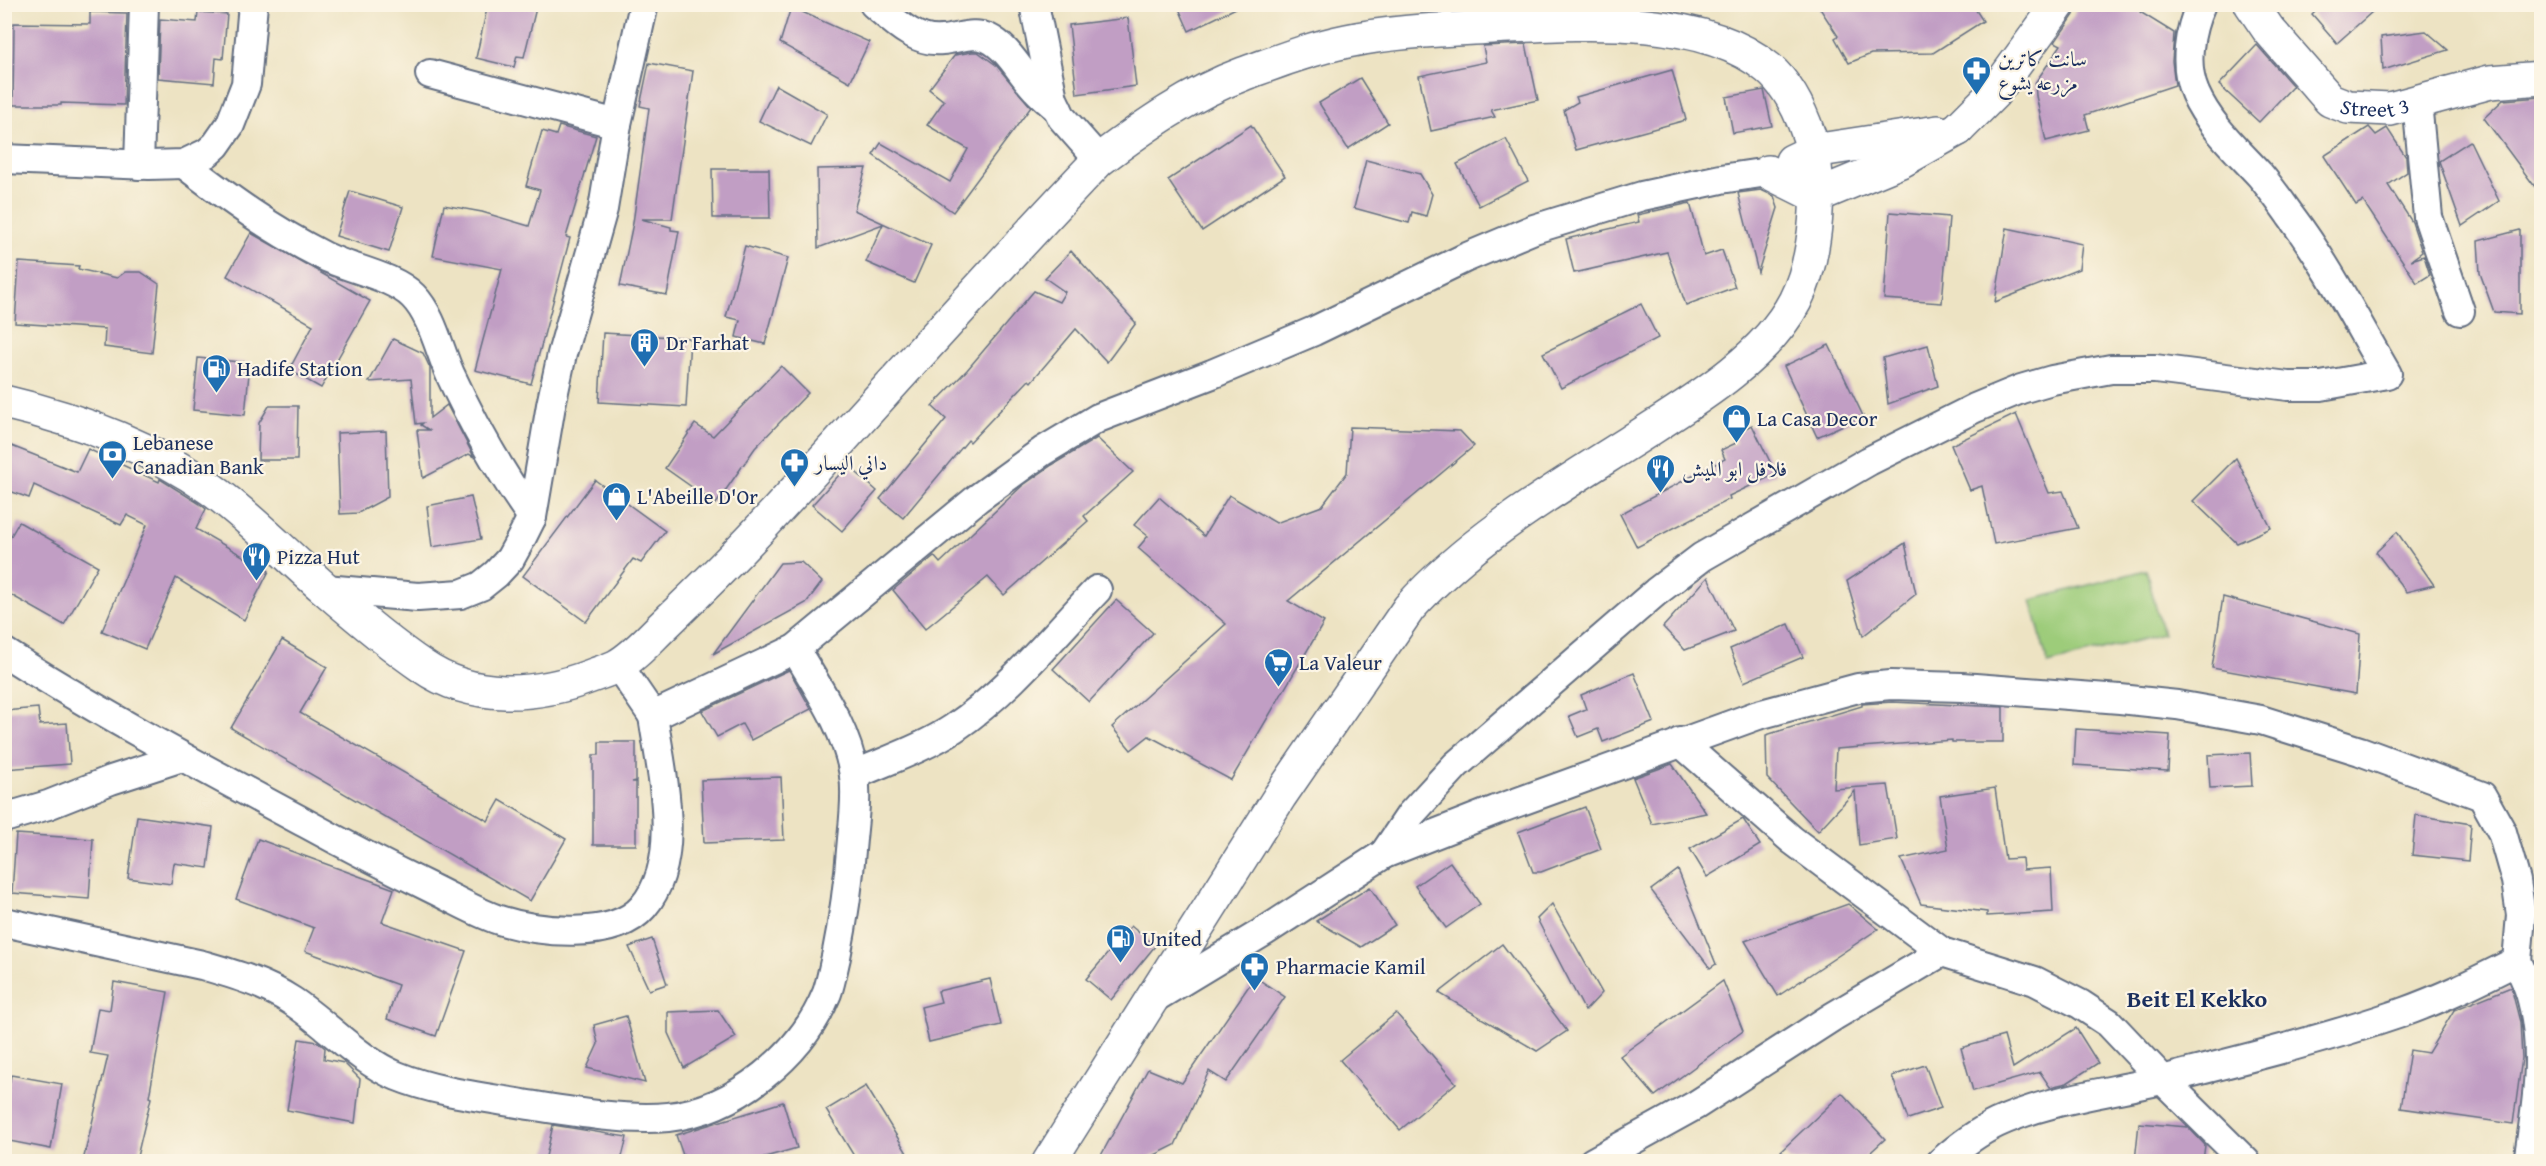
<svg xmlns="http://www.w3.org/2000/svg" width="2546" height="1166" font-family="'Gentium Book Plus',Amiri,serif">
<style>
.green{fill:#9dcc7a;stroke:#5c7e6c;stroke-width:1.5}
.building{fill:#c19ec4}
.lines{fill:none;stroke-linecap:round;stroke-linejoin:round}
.street-casing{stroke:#646e81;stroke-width:32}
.secondary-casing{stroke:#646e81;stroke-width:36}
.highway-casing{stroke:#646e81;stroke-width:36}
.street{stroke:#fff;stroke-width:28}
.secondary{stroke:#fff;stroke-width:33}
.highway{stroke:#fff;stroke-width:33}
.labels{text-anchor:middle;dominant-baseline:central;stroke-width:4.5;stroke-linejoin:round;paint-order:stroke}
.poi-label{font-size:21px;fill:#1b2f5e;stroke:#fcf5e5;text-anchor:start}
.street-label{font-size:21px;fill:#1b2f5e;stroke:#fcf5e5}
.quarter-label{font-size:24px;font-weight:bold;fill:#1b2f5e;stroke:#fcf5e5}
</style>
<rect width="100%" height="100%" fill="#fcf5e5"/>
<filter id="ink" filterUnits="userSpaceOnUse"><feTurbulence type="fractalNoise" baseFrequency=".0167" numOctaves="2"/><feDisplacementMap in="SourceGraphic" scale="12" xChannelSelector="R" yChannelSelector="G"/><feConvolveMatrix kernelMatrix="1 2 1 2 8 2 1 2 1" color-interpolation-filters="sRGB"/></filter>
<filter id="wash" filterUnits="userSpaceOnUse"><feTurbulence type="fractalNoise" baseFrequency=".008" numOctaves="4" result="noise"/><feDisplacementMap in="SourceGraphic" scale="24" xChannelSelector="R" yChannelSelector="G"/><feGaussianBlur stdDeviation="1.35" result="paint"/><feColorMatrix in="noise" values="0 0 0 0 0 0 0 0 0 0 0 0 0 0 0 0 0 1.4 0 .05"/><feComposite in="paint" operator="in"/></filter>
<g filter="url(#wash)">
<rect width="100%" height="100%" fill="#ede3c3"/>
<path class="green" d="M2146 570 2163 634 2048 664 2031 600Z"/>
<g id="blocks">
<g class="building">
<path d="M488 4H537L524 57 517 56 514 67 476 58Z"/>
<path d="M1177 4H1244L1189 31Z"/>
<path d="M1817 4H1972L1983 21 1933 53 1871 54 1849 63 1835 38 1838 36Z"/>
<path d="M2077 4H2145L2140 12 2174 33 2172 61 2175 85 2085 115 2089 130 2046 141 2036 96 2035 83 2061 45 2055 42 2074 15Z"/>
<path d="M2322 4H2381L2337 43 2312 14Z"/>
<path d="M791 7 869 42 850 82 780 43Z"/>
<path d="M90 12 127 13 124 105 61 103V105H13L14 23 90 24Z"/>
<path d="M198 12 227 14 223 59 216 58 214 83 158 78 160 19 197 22Z"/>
<path d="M1128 18 1136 86 1077 94 1069 25Z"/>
<path d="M2426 31 2448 50 2383 70 2381 37Z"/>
<path d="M1526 44 1538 100 1491 110 1495 117 1431 131 1419 76 1486 62 1483 46Z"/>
<path d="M2257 45 2293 86 2259 122 2219 85Z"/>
<path d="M972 52H978L996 65 1031 107 953 212 873 155 881 143 950 182 968 149 927 125 944 101 929 89 955 55Z"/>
<path d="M649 63 693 71 672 219H641L671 227V230L679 231 667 295 620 286 633 223 649 108 640 106Z"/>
<path d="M1672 70 1686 120 1576 150 1564 110 1578 102 1576 97Z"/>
<path d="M1360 78 1388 123 1348 149 1319 103Z"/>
<path d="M776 85 827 114 811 146 759 121Z"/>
<path d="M1764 90 1772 126 1733 133 1726 97Z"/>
<path d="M2541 97V195L2484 118 2503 100Z"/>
<path d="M1251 125 1285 176 1202 231 1168 180Z"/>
<path d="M559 126 596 136 566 237 570 238 531 384 475 370 502 269 433 256 444 205 482 212 529 226 540 190 526 186 542 131 556 135Z"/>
<path d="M2369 127 2376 135 2387 128 2406 157 2407 172 2388 185 2412 222 2422 252 2411 260 2424 256 2430 275 2417 283 2363 201 2356 205 2324 156Z"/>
<path d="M1506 139 1528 181 1479 206 1457 164Z"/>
<path d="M2470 141 2499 201 2462 226 2439 161Z"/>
<path d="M1366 160 1420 174 1432 194 1426 216 1412 212 1409 223 1354 208Z"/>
<path d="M866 168 854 210 931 245 914 283 866 262 883 224 818 248 817 169Z"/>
<path d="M712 169H769L770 218H713Z"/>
<path d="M1761 190 1774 196 1778 208 1758 272 1738 193Z"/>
<path d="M350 191 403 207 389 252 336 236Z"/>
<path d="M1690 203 1704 256 1722 250 1735 287 1686 305 1667 252 1574 273 1566 239 1639 222 1637 215Z"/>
<path d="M1890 212 1949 217 1942 303 1884 299Z"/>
<path d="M2007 228 2082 244 2079 269 1995 302Z"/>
<path d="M2520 230V314L2494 312 2480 273 2478 241Z"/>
<path d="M251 233 370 301 321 388 289 370 313 325 227 276Z"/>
<path d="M745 246 788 258 765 344 736 337 740 320 726 317Z"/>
<path d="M1071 251 1136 323 1107 362 1076 329 1031 382 1029 380 970 442 968 440 903 518 880 499 946 419 932 406 967 370 1034 291 1059 302 1065 292 1045 278Z"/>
<path d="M19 262 79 266 78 269 117 278 125 272H141L159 284 152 353 104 347 105 329 15 323Z"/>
<path d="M1641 304 1658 338 1561 388 1543 353Z"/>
<path d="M603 333 690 338 686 407 599 402Z"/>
<path d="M393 339 423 353 430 368V418L447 405 474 457 469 454 423 478 417 430H429L421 425 423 423 416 424 411 379 369 382Z"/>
<path d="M1829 345 1863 416 1817 437 1784 366Z"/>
<path d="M1928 345 1938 386 1888 404 1883 358Z"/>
<path d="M198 358 250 363 245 415 193 410Z"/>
<path d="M781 366 808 393 755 448 716 504 665 468 695 424 713 436Z"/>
<path d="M269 406H298L297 460H258L259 423Z"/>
<path d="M2016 414 2049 493 2063 491 2078 528 1994 544 1982 486 1970 490 1951 445Z"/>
<path d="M1752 425 1776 474 1729 496 1730 499 1637 547 1620 514 1725 459 1721 450 1736 443 1733 434Z"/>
<path d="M1350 427 1460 431 1474 446 1288 601 1324 622 1231 780 1149 736 1131 750 1112 727 1226 624 1138 548 1148 536 1134 525 1159 497 1204 536 1229 495 1276 523 1322 506 1347 473Z"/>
<path d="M386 431 388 497 358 513 340 514 337 433Z"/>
<path d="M1097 438 1133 472 1084 516 1088 521 1004 595 988 577 925 629 893 590 934 556 940 563 1022 486 1052 465Z"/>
<path d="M4 443 77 472 88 449 159 482 160 479 200 504 206 509 196 529 269 571 244 620 176 578 145 649 102 631 147 525 127 515 121 525 34 485 29 498 4 489Z"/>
<path d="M2236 458 2271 528 2237 543 2193 501Z"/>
<path d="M848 465 877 491 842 531 812 505Z"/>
<path d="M595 480 665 531 641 563 633 559 586 622 523 576Z"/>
<path d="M471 497 481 539 432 547 427 506Z"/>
<path d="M19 522 98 566 64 625 4 591V548Z"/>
<path d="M2397 532 2434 585 2406 592 2376 552Z"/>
<path d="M1905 543 1916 594 1863 636 1847 581Z"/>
<path d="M801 562 822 582 806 603 713 654 780 563Z"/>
<path d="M1708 577 1734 631 1685 650 1663 627Z"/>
<path d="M2223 597 2360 634 2356 694 2212 668Z"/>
<path d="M1116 600 1153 633 1089 702 1053 669Z"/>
<path d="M1789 624 1803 657 1744 682 1730 649Z"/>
<path d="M282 640 327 667 300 713 488 821 500 800 566 839 530 901 231 728Z"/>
<path d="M789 670 811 709 751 740 742 724 717 737 702 711Z"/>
<path d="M1634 673 1654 722 1603 742 1598 729 1578 737 1569 716 1586 709 1581 695Z"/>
<path d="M1892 702 2003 707V742H1952V740L1836 749 1834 789 1888 785 1897 839 1859 845 1855 791 1818 831 1767 778 1766 735 1862 706V704Z"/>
<path d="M38 708 40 725 67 723 70 764 4 769V711Z"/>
<path d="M2076 729 2170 735 2168 771 2074 765Z"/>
<path d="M599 742H636V781L632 782H636V845H593V755H599Z"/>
<path d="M2250 753 2252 786 2210 788 2208 755Z"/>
<path d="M1672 764 1706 813 1652 824 1633 778Z"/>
<path d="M781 777 784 840 704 843 701 780Z"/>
<path d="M1995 788 2005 859 2022 858 2023 870 2051 868 2053 912 1987 916V912L1921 904 1901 859 1948 849 1940 796Z"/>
<path d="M1585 807 1601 849 1541 872H1533L1518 832Z"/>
<path d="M2416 815 2471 824 2468 861 2412 855Z"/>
<path d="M137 816 213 827 208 868 174 863 171 884 128 878Z"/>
<path d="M1743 819 1760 845 1707 877 1690 849Z"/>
<path d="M16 834 93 839 89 899 12 893Z"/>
<path d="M258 839 394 889 382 922 466 951 436 1036 387 1019 398 985 305 951 314 928 236 899Z"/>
<path d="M1450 862 1480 904 1446 928 1415 886Z"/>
<path d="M1678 870 1716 964 1710 968 1651 890Z"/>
<path d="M1370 887 1395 925 1361 947 1316 921Z"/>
<path d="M1552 904 1602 993 1585 1011 1537 919Z"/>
<path d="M1848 904 1878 929 1778 996 1745 941Z"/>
<path d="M1131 926 1155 946 1111 1000 1086 979Z"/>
<path d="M652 939 667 984 649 990 629 947Z"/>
<path d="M1502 944 1567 1031 1537 1051 1439 993Z"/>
<path d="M1255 977 1285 997 1226 1082 1209 1071 1175 1145 1143 1161H1098L1148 1069 1182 1083Z"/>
<path d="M990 979 1001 1025 929 1042 921 1007 941 1002 938 991Z"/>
<path d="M1723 981 1743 1031 1655 1096 1620 1056Z"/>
<path d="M114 982 168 992 149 1097 151 1098 136 1161H83L108 1056 90 1053 98 1008 110 1010Z"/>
<path d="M2511 987 2520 1022 2522 1058 2513 1124 2401 1108 2410 1050 2428 1053 2454 1010Z"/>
<path d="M718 1010 736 1037 684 1068 668 1033V1012Z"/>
<path d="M1396 1013 1456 1083 1400 1130 1340 1060Z"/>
<path d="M626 1016 645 1083 587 1068 598 1044 594 1025Z"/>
<path d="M2076 1028 2098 1063 2067 1083 2050 1087 2040 1072 1973 1091 1961 1048 2004 1036 2013 1068Z"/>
<path d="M299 1039 318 1042 325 1048 324 1059 344 1063 360 1079 355 1123 287 1110Z"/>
<path d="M1925 1065 1941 1108 1908 1119 1892 1076Z"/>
<path d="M11 1075 62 1084 51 1149 4 1140V1112Z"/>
<path d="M866 1086 907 1153 894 1161H857L826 1110Z"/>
<path d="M1842 1093 1885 1139 1861 1161H1791L1781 1151Z"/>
<path d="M783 1102 797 1148 751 1161H685L676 1135Z"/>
<path d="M2139 1123 2188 1127 2205 1145 2203 1161H2135Z"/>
<path d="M553 1125 627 1137 621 1161H545Z"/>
</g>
</g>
</g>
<g filter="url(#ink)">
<use href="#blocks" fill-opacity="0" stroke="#646e81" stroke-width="1.5"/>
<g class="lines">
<defs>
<g id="street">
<path d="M874 4C893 20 915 43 942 40 958 39 973 31 988 38 1009 48 1020 73 1036 89 1042 96 1050 102 1057 108"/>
<path d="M1034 4 1053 99 1062 118 1099 160"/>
<path d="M430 74 617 124"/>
<path d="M2417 102 2428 217 2460 311"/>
<path d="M4 159 149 165 184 164 207 153 216 145 230 125 246 84 253 4"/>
<path d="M184 164C228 198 272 230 322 255 348 269 392 275 413 296 432 315 439 349 450 374 473 424 500 472 532 517"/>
<path d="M139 165 144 4"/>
<path d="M325 589 418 597 461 594 481 586 496 574 510 559 521 539 532 517 551 405 562 354 603 209 617 124 644 4"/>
<path d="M4 652C102 715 205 769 307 824 347 846 388 867 429 887 452 898 475 912 499 920 537 932 614 941 643 907 684 860 661 771 653 716"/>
<path d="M618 665 653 716 795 649 978 498 1043 451 1098 418 1212 374 1314 331 1465 258 1534 229 1642 196 1721 179 1768 172"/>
<path d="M1680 742 1792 840 1942 952"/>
<path d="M854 775C888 760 924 748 954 728 1009 691 1052 637 1097 590"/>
<path d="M4 818 48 805 111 780 182 757"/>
<path d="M1384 854 1411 814 1456 765 1656 592 1702 557 1869 461 1975 408 2021 389 2052 380 2111 369H2155L2288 386H2321L2387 374C2356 321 2327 264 2290 215 2280 201 2271 188 2260 175 2237 150 2209 125 2195 93 2183 65 2189 31 2201 4"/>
<path d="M4 922 202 965C233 974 265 983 292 1001 327 1024 358 1060 397 1076 436 1092 482 1097 523 1104 568 1111 623 1121 668 1117 735 1110 802 1055 827 993 831 982 833 969 836 957 844 918 849 879 852 839 854 819 857 795 854 775 847 729 818 688 795 649"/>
<path d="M2517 961C2522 973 2529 986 2532 1000 2546 1052 2536 1109 2528 1162"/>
<path d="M1151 1000 1265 931 1384 854 1496 810 1758 715 1858 688 1891 685 1962 687 2120 699 2177 705 2222 713 2261 720 2360 751 2482 796 2502 832 2516 881 2521 915 2517 961C2479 980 2441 999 2401 1013 2328 1038 2252 1057 2177 1076 2118 1092 2053 1097 1997 1123 1976 1133 1958 1147 1941 1162"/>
<path d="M1593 1162 1696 1105 1834 1016 1942 952 2035 981 2080 1004 2109 1023 2163 1080 2246 1162"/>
</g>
<g id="secondary">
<path id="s1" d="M2251 4 2268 29 2330 100 2348 107 2390 109 2490 82 2542 78"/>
<path d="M1958 129 1995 92 2059 4"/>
</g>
<g id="highway">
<path d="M1792 161 1813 151 1938 132"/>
<path d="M1768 172 1816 196 1903 160 1958 129"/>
<path d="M4 402C77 419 150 446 211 489 251 518 286 555 323 587 354 614 388 643 422 666 472 701 536 697 591 676 599 673 609 670 617 666 635 656 650 638 665 624 706 585 746 545 784 503 888 389 992 272 1099 160 1143 127 1191 93 1243 74 1276 62 1312 48 1347 41 1395 31 1444 30 1492 27 1574 23 1701 12 1768 68 1788 85 1801 112 1809 136 1823 182 1817 258 1795 301 1763 362 1687 405 1630 442 1553 491 1471 539 1409 608L1280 796 1049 1162"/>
</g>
</defs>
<use href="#street" class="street-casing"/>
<use href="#secondary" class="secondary-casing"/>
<use href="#highway" class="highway-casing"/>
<use href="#street" class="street"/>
<use href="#secondary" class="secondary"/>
<use href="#highway" class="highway"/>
</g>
</g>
<defs>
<symbol id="pharmacy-pin" viewBox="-11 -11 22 30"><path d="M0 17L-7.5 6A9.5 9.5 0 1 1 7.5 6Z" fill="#1f6fb2" stroke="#fcf5e5"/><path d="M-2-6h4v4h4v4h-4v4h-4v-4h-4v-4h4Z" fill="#fff"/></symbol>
<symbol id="building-pin" viewBox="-11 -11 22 30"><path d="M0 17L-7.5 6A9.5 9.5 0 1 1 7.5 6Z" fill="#1f6fb2" stroke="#fcf5e5"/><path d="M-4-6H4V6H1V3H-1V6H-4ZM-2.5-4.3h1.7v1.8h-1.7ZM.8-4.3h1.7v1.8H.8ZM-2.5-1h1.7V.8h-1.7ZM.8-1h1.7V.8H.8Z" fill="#fff"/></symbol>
<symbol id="fuel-pin" viewBox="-11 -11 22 30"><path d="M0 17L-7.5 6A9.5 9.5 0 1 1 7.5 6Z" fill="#1f6fb2" stroke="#fcf5e5"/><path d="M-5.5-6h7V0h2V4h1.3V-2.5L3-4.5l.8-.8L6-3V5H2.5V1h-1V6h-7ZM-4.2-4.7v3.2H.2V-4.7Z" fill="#fff"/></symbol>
<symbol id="shop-pin" viewBox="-11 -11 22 30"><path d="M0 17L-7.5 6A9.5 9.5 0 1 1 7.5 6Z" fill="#1f6fb2" stroke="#fcf5e5"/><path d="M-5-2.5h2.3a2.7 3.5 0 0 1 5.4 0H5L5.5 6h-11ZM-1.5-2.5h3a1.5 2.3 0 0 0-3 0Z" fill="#fff"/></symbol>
<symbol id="bank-pin" viewBox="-11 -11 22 30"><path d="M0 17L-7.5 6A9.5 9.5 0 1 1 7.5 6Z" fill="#1f6fb2" stroke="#fcf5e5"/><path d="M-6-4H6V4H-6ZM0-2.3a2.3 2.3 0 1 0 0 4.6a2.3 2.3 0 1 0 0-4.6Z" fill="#fff"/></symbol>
<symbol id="restaurant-pin" viewBox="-11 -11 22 30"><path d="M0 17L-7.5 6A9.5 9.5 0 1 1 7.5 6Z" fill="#1f6fb2" stroke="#fcf5e5"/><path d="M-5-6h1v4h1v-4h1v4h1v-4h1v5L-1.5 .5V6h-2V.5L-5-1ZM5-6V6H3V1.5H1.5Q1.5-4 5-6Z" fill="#fff"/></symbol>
<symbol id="supermarket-pin" viewBox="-11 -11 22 30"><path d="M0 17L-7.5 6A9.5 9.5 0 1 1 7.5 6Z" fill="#1f6fb2" stroke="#fcf5e5"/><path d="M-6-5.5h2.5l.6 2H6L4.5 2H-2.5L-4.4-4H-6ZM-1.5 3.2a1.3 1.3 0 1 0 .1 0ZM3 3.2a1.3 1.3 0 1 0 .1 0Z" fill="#fff"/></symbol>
</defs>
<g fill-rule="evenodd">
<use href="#pharmacy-pin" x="1960" y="54" width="33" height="45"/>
<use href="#building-pin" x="628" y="326" width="33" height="45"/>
<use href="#fuel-pin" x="200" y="352" width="33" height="45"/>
<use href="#shop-pin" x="1720" y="402" width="33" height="45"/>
<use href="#bank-pin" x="96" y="438" width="33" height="45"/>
<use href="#pharmacy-pin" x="778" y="446" width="33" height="45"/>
<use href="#restaurant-pin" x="1644" y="452" width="33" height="45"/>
<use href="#shop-pin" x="600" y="480" width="33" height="45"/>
<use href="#restaurant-pin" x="240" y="540" width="33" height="45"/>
<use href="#supermarket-pin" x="1262" y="646" width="33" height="45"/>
<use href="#fuel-pin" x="1104" y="922" width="33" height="45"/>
<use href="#pharmacy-pin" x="1238" y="950" width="33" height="45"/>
</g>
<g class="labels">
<g class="poi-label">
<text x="1998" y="58">سانت كاترين<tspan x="1998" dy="24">مزرعه يشوع</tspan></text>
<text x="666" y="342">Dr Farhat</text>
<text x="237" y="368">Hadife Station</text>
<text x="1757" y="418">La Casa Decor</text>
<text x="133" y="442">Lebanese<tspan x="133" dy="24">Canadian Bank</tspan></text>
<text x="815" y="462">داني اليسار</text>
<text x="1682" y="468">فلافل ابو الميش</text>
<text x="637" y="496">L'Abeille D'Or</text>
<text x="277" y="556">Pizza Hut</text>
<text x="1299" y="662">La Valeur</text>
<text x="1142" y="938">United</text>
<text x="1276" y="966">Pharmacie Kamil</text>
</g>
<g class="street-label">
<text stroke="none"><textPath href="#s1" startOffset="171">Street 3</textPath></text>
</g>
<g class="quarter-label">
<text x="2197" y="998">Beit El Kekko</text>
</g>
</g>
<rect width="2546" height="1166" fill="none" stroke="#fcf5e5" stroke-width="24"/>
</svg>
